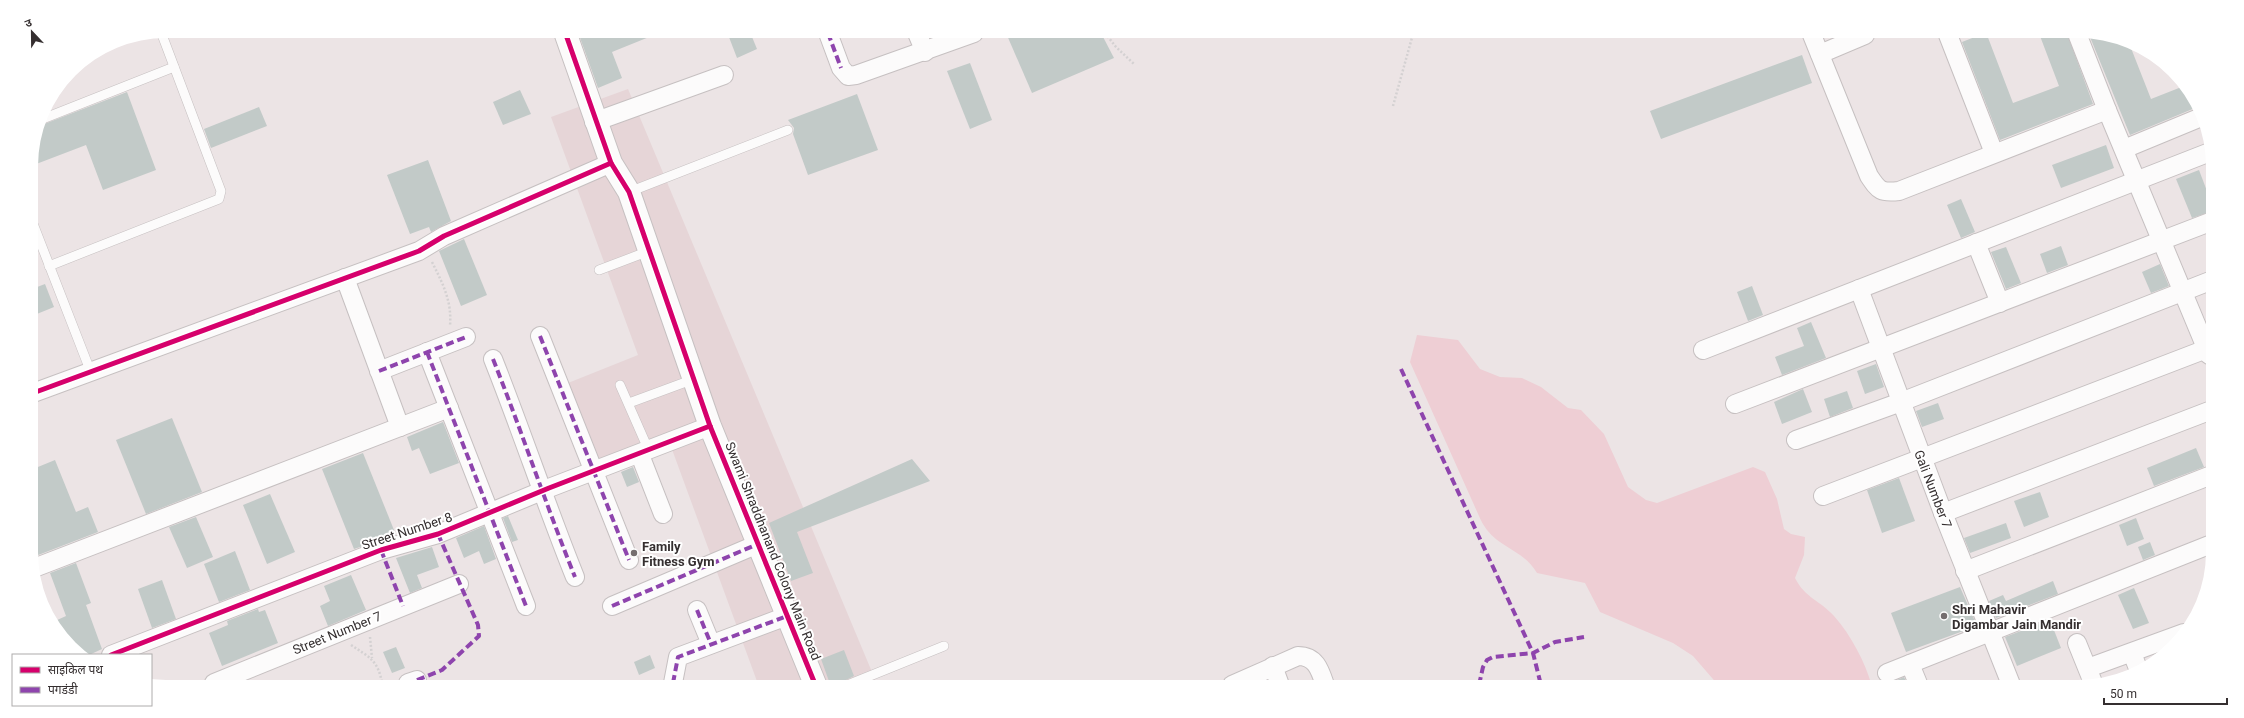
<svg xmlns="http://www.w3.org/2000/svg" width="2244" height="718" font-family="Roboto,'Noto Sans Devanagari',sans-serif">
<style>
.built{fill:#e6d5d7}
.green{fill:#eeced4}
.building{fill:#c2cac8}
.lines{fill:none;stroke-linecap:round;stroke-linejoin:round}
.service-casing{stroke:#c6c0c1;stroke-width:10}
.minor-casing{stroke:#c6c0c1;stroke-width:20}
.tertiary-casing{stroke:#c6c0c1;stroke-width:24}
.path{stroke:#d4d1d2;stroke-width:2.5;stroke-dasharray:2 2;stroke-linecap:butt}
.service{stroke:#fcfbfb;stroke-width:9}
.minor{stroke:#fcfbfb;stroke-width:18}
.tertiary{stroke:#fcfbfb;stroke-width:22}
.quiet{stroke:#8e44ad;stroke-width:4;stroke-dasharray:8 4;stroke-linecap:butt}
.cycleway-casing{stroke:#fff;stroke-width:8}
.cycleway{stroke:#d6006c;stroke-width:5}
.poi-dot{fill:#756e6f;stroke:#fff;stroke-width:1.5}
.labels{text-anchor:middle;dominant-baseline:central;stroke-width:4;stroke-linejoin:round;paint-order:stroke}
.street-label{font-size:13px;fill:#352f30;stroke:#fff}
.poi-label{font-size:13px;font-weight:bold;fill:#352f30;stroke:#fff;text-anchor:start}
</style>
<rect width="100%" height="100%" fill="#ece4e5"/>
<path class="built" d="M628 89 877 684H758L666 433 593 461 563 385 638 355 551 117Z"/>
<path class="green" d="M1417 335 1458 340 1480 369 1500 377 1522 378 1541 387 1568 408 1581 410 1604 434 1628 487 1646 500 1657 503 1753 467 1765 472 1777 499 1784 529 1791 534 1805 537 1804 555 1795 578C1805 598 1821 601 1834 616 1851 635 1865 662 1872 686H1719L1693 656 1673 643 1600 612 1585 583 1537 573C1523 550 1502 549 1487 530 1484 526 1481 521 1479 516L1410 362Z"/>
<g class="building">
<path d="M578 32H659V33L612 52 622 78 598 88Z"/>
<path d="M727 32H750L757 49 737 58Z"/>
<path d="M1006 33H1101L1114 58 1032 93Z"/>
<path d="M1980 35H1987L2013 103 2059 86 2040 36H2068L2093 104 2000 140 1962 42Z"/>
<path d="M2094 36H2113L2129 43 2151 99 2184 86 2195 108 2130 135 2090 37Z"/>
<path d="M1802 55 1812 83 1661 139 1650 111Z"/>
<path d="M970 63 992 120 970 129 947 71Z"/>
<path d="M520 90 531 114 503 125 493 102Z"/>
<path d="M127 92 156 170 103 190 86 145 31 166 39 126Z"/>
<path d="M857 94 878 150 808 175 793 134 794 128 788 120Z"/>
<path d="M259 107 267 126 211 148 204 129Z"/>
<path d="M2106 145 2114 168 2061 188 2052 165Z"/>
<path d="M428 160 451 221 431 232 429 227 410 234 387 175Z"/>
<path d="M2199 170 2210 199V212L2192 218 2176 179Z"/>
<path d="M1961 199 1975 232 1961 238 1947 205Z"/>
<path d="M464 239 487 295 461 306 439 251Z"/>
<path d="M2061 246 2068 265 2047 273 2040 254Z"/>
<path d="M2006 247 2021 283 2006 289 1991 252Z"/>
<path d="M2160 264 2169 286 2151 293 2142 272Z"/>
<path d="M45 284 54 307 32 316V289Z"/>
<path d="M1752 286 1763 315 1748 321 1737 292Z"/>
<path d="M1811 322 1826 358 1782 375 1775 357 1804 346 1797 328Z"/>
<path d="M1876 364 1884 387 1865 394 1857 371Z"/>
<path d="M1803 389 1812 412 1782 424 1774 402Z"/>
<path d="M1847 391 1853 408 1830 417 1824 399Z"/>
<path d="M1938 403 1944 419 1922 427 1916 411Z"/>
<path d="M172 418 202 492 146 514 116 440Z"/>
<path d="M443 422 459 463 430 474 419 448 412 451 407 437Z"/>
<path d="M2196 448 2204 467 2154 486 2147 468Z"/>
<path d="M363 453 396 535 354 549 322 469Z"/>
<path d="M912 459 930 481 797 532 813 573 791 581 769 523Z"/>
<path d="M55 460 76 512 88 507 98 532 33 557V469Z"/>
<path d="M633 467 639 482 627 487 621 472Z"/>
<path d="M1899 478 1915 521 1882 533 1867 490Z"/>
<path d="M2040 492 2049 517 2024 527 2014 501Z"/>
<path d="M270 494 295 552 267 564 243 505Z"/>
<path d="M508 516 518 540 512 542 503 518Z"/>
<path d="M196 517 213 557 187 568 169 527Z"/>
<path d="M2136 518 2144 539 2127 546 2119 525Z"/>
<path d="M2006 523 2011 538 1970 553 1964 538Z"/>
<path d="M484 526 496 559 484 564 479 551 464 558 456 538Z"/>
<path d="M2150 542 2155 555 2143 560 2138 547Z"/>
<path d="M432 547 439 567 417 575 422 588 410 593 396 558Z"/>
<path d="M235 551 250 590 219 602 204 564Z"/>
<path d="M76 563 91 603 86 605 102 649 89 655H81L65 641 55 621 66 616 50 573Z"/>
<path d="M351 575 366 610 328 626 320 606 330 601 324 586Z"/>
<path d="M162 580 176 619 152 628 138 589Z"/>
<path d="M2053 581 2058 594 1996 618 1989 601 2003 595 2006 601Z"/>
<path d="M1960 587 1977 626 1906 652 1891 613Z"/>
<path d="M2134 588 2149 623 2133 629 2118 595Z"/>
<path d="M258 609 259 612 265 610 278 643 222 666 209 633 228 625 227 621Z"/>
<path d="M2050 620 2061 648 2017 666 2005 637Z"/>
<path d="M396 647 405 668 392 673 383 652Z"/>
<path d="M844 650 854 676 838 684H830L821 659Z"/>
<path d="M650 655 655 668 639 675 634 662Z"/>
<path d="M1904 677 1908 686H1866L1880 680 1885 683H1890Z"/>
</g>
<g class="lines">
<defs>
<g id="service">
<path d="M40 120 174 67"/>
<path d="M629 192 788 130"/>
<path d="M32 221 90 370"/>
<path d="M49 266 219 199 221 191 161 32"/>
<path d="M599 270 649 251"/>
<path d="M620 385 649 451"/>
<path d="M629 403 694 379"/>
<path d="M850 684 944 646"/>
</g>
<g id="minor">
<path d="M828 33 841 68 848 76 856 75 974 33"/>
<path d="M917 33 925 52"/>
<path d="M1812 35 1869 176C1879 191 1881 193 1899 191L2107 110"/>
<path d="M1948 35 1994 153"/>
<path d="M2078 36 2107 110 2209 355"/>
<path d="M1820 54 1865 35"/>
<path d="M594 122 724 75"/>
<path d="M2124 149 2199 118"/>
<path d="M1976 243 2000 303"/>
<path d="M345 278 400 427"/>
<path d="M1859 289 1943 513 2012 687"/>
<path d="M540 336 629 560"/>
<path d="M1703 350 2210 152"/>
<path d="M427 352 526 606"/>
<path d="M493 359C522 432 546 505 575 577"/>
<path d="M379 371 466 337"/>
<path d="M33 393 419 251 444 236 611 163"/>
<path d="M1735 404 2210 222"/>
<path d="M1796 440 1901 402 2210 281"/>
<path d="M640 455 663 514"/>
<path d="M1823 496 2209 348"/>
<path d="M1943 513 2209 411"/>
<path d="M34 568 449 408"/>
<path d="M1965 571 2209 476"/>
<path d="M612 606 758 544"/>
<path d="M697 610 711 644"/>
<path d="M2077 643 2094 685"/>
<path d="M2132 653 2139 671"/>
<path d="M111 655 381 550 438 534 549 488 710 426"/>
<path d="M1910 664 1919 686"/>
<path d="M1273 666 1280 685"/>
<path d="M2088 668 2184 633"/>
<path d="M1887 673 2209 545"/>
<path d="M214 683 459 584"/>
<path d="M408 683 417 680"/>
<path d="M673 683 678 657 787 616"/>
<path d="M1232 685 1298 656C1316 656 1320 670 1325 685"/>
</g>
<path id="tertiary" d="M565 32 611 163 629 192 710 426 815 684"/>
</defs>
<use href="#service" class="service-casing"/>
<use href="#minor" class="minor-casing"/>
<use href="#tertiary" class="tertiary-casing"/>
<g class="path">
<path d="M1105 33 1116 47 1134 64"/>
<path d="M1393 106 1413 34"/>
<path d="M432 262C443 284 452 301 450 326"/>
<path d="M370 637 372 658"/>
<path d="M351 645C369 657 378 660 382 683"/>
</g>
<use href="#service" class="service"/>
<use href="#minor" class="minor"/>
<use href="#tertiary" class="tertiary"/>
<g class="quiet">
<path d="M828 33 841 68"/>
<path d="M540 336 629 560"/>
<path d="M427 352 526 606"/>
<path d="M493 359C522 432 546 505 575 577"/>
<path d="M1401 369 1533 653 1541 685"/>
<path d="M379 371 466 337"/>
<path d="M381 550 403 606"/>
<path d="M612 606 758 544"/>
<path d="M697 610 711 644"/>
<path d="M417 680 442 670 479 636 478 625 438 534"/>
<path d="M673 683 678 657 787 616"/>
<path d="M1479 685 1483 667 1487 660 1493 657 1533 653 1555 642 1584 637"/>
</g>
<defs>
<g id="cycleway">
<path d="M565 32 611 163 629 192 710 426 815 684"/>
<path d="M33 393 419 251 444 236 611 163"/>
<path d="M111 655 381 550 438 534 549 488 710 426"/>
</g>
</defs>
<use href="#cycleway" class="cycleway-casing"/>
<use href="#cycleway" class="cycleway"/>
</g>
<g class="poi-dot">
<circle cx="634" cy="553" r="4"/>
<circle cx="1944" cy="616" r="4"/>
</g>
<g class="labels">
<g class="street-label">
<text transform="translate(1933 489) rotate(69)">Gali Number 7</text>
<text transform="translate(407 531) rotate(-18)">Street Number 8</text>
<text transform="translate(773 551) rotate(68)">Swami Shraddhanand Colony Main Road</text>
<text transform="translate(337 633) rotate(-22)">Street Number 7</text>
</g>
<g class="poi-label">
<text x="642" y="546">Family<tspan x="642" dy="15">Fitness Gym</tspan></text>
<text x="1952" y="609">Shri Mahavir<tspan x="1952" dy="15">Digambar Jain Mandir</tspan></text>
</g>
</g>
<path d="M0 0H2244V718H0ZM166 38H2078A128 128 0 0 1 2206 166V552A128 128 0 0 1 2078 680H166A128 128 0 0 1 38 552V166A128 128 0 0 1 166 38Z" fill="#fff" fill-rule="evenodd"/>
<rect x="12" y="654" width="140" height="52" fill="#ffffff" stroke="#aeacac"/>
<rect x="20" y="667" width="20" height="6" fill="#d6006c" stroke="#aeacac"/>
<text x="48" y="674" font-size="12" fill="#352f30">साइकिल पथ</text>
<rect x="20" y="687" width="20" height="6" fill="#8e44ad" stroke="#aeacac"/>
<text x="48" y="694" font-size="12" fill="#352f30">पगडंडी</text>
<g transform="translate(32 32) rotate(338)" stroke="#ffffff" stroke-width="3" paint-order="stroke">
<path d="M0-3L7 15L0 10L-7 15Z" fill="#352f30"/>
<text y="-6" font-size="11" font-weight="bold" text-anchor="middle" fill="#352f30">उ</text>
</g>
<path d="M2104 698v6h123v-6" fill="none" stroke="#352f30" stroke-width="2"/>
<text x="2110" y="698" font-size="12" fill="#352f30" stroke="#ffffff" stroke-width="3" paint-order="stroke">50 m</text>
</svg>
